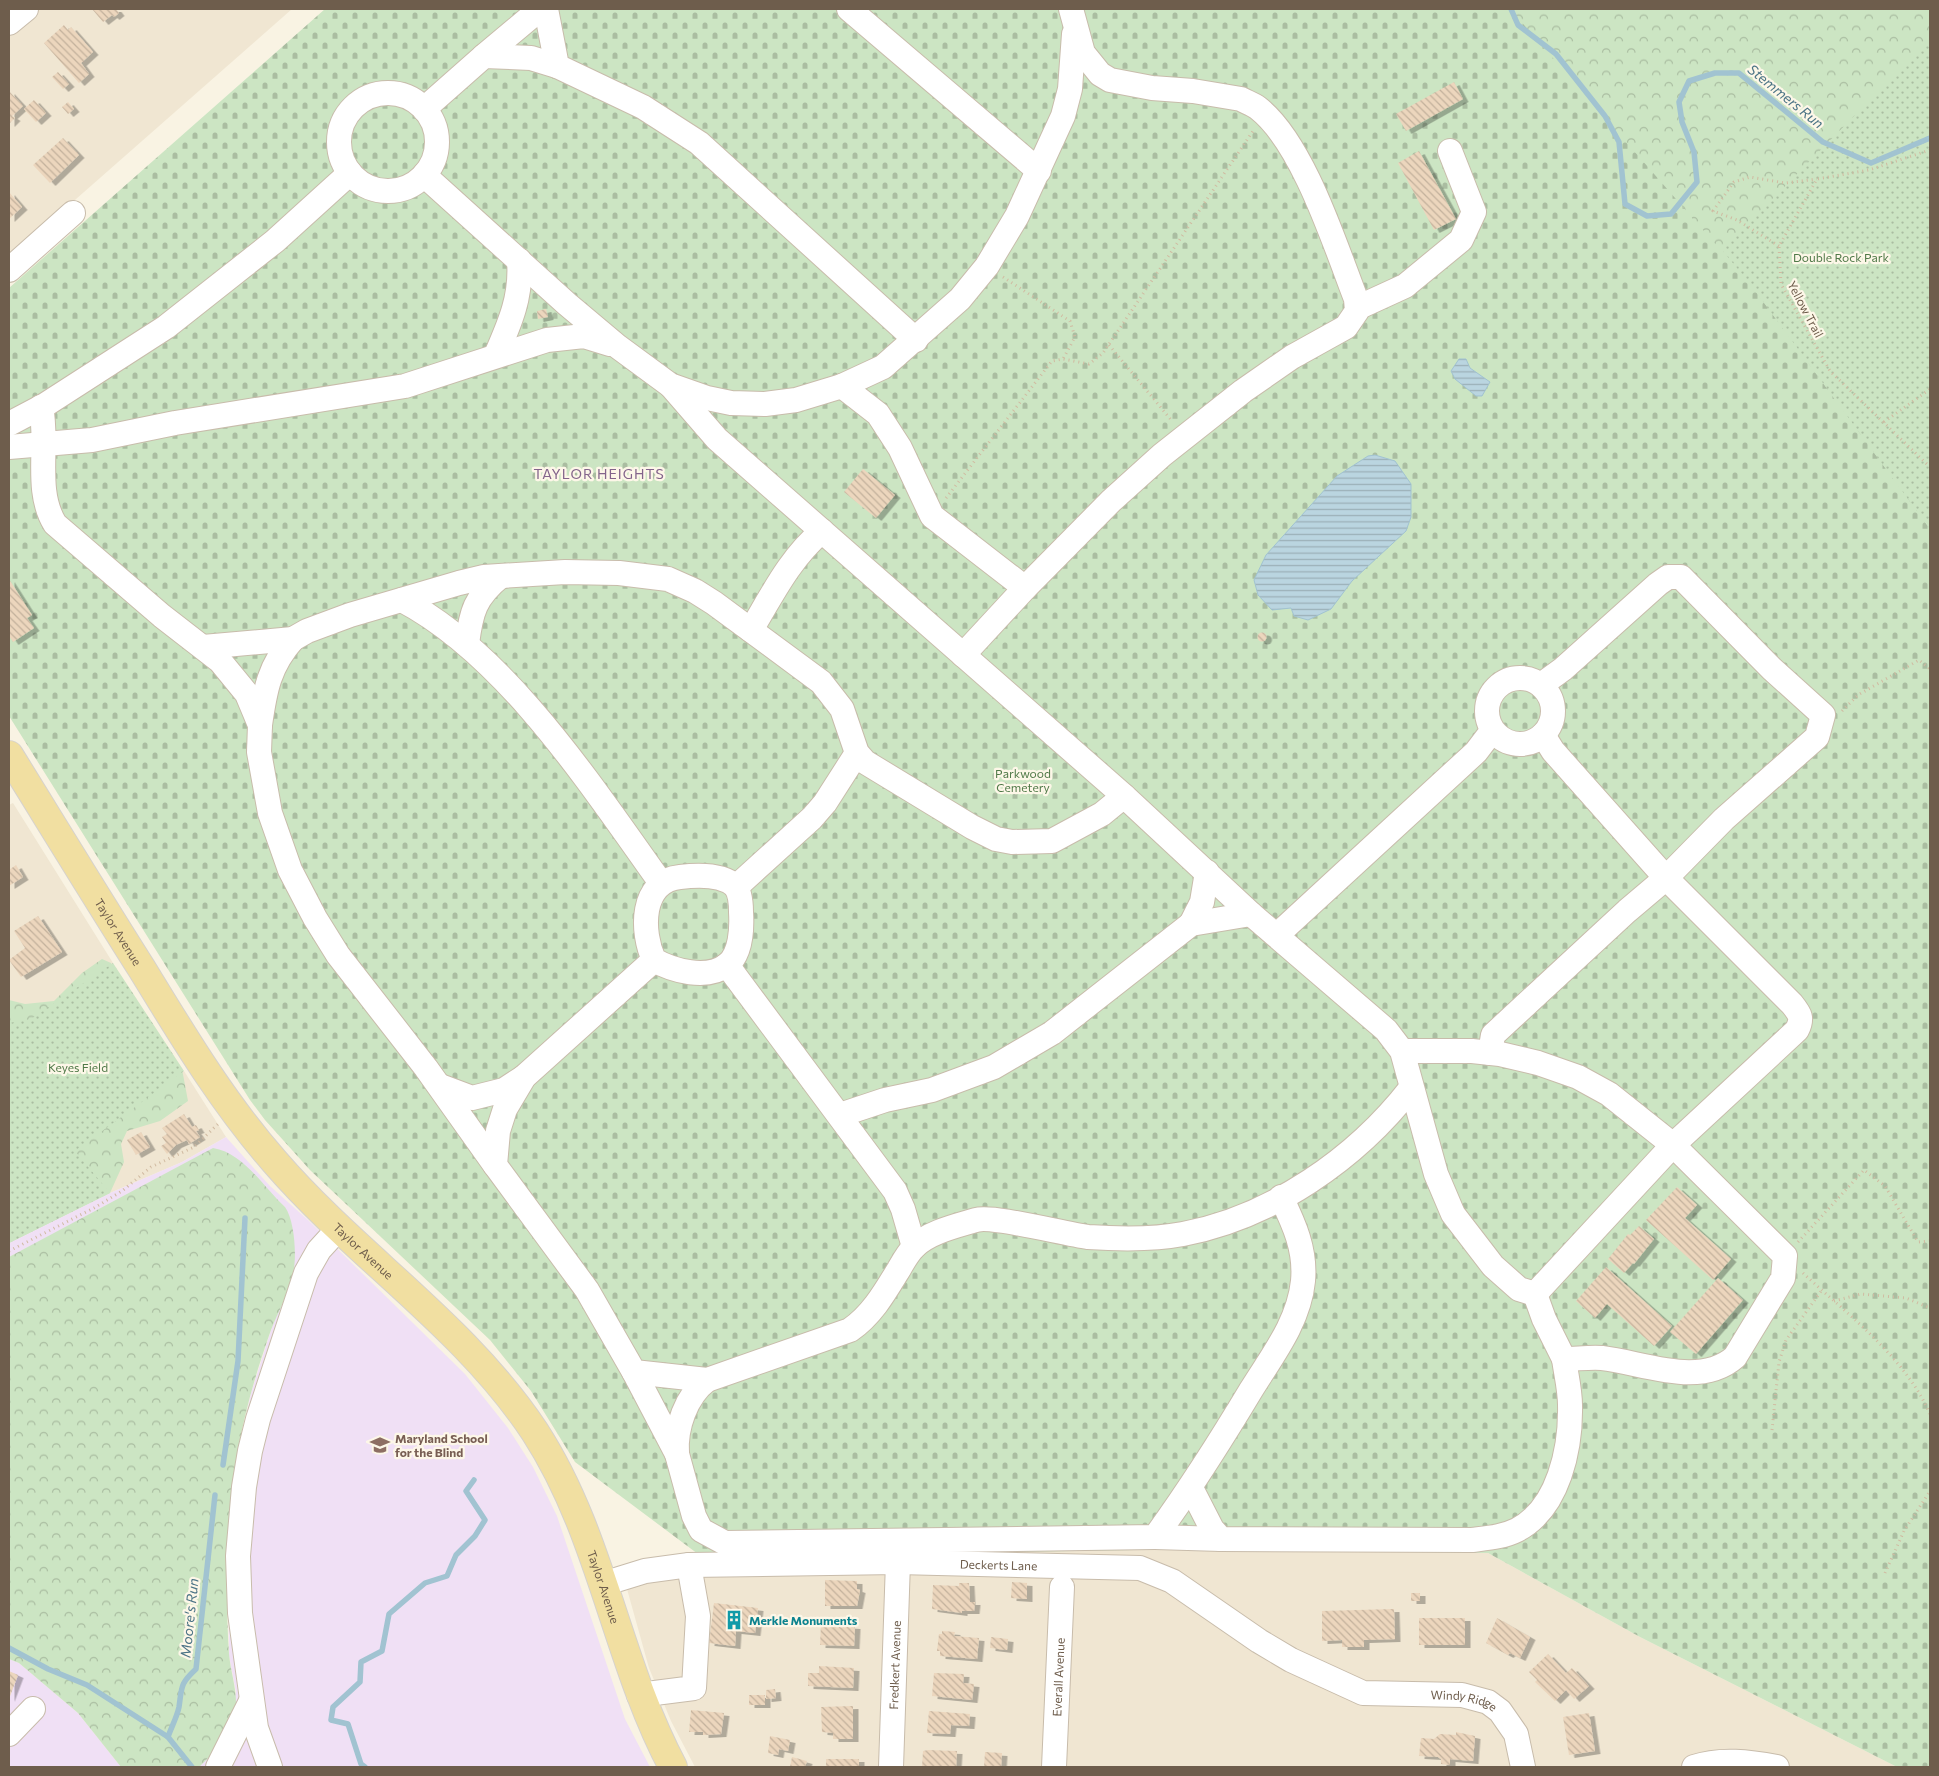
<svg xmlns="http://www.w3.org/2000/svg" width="1939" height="1776" font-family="Commissioner,sans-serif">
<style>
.residential{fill:#f0e6d2}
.education{fill:#f0e0f5}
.forest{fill:url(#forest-crowns)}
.cemetery{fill:url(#cemetery-stones)}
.park{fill:url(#park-dots)}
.water{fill:url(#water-rules);stroke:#a1c3d1}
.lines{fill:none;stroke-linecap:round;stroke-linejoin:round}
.stream{stroke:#a1c3d1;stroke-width:5.5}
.building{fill:url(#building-back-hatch);filter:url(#shadow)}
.minor-casing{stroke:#c8bcab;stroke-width:26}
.major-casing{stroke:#d6d2cd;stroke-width:30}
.path{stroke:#d0baa1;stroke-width:3;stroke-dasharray:1 4;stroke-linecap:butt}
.minor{stroke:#fff;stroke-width:24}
.major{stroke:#f1dfa1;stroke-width:28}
.labels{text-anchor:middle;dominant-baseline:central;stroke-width:4.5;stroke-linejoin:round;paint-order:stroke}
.park-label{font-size:12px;fill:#507948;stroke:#fdf7e8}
.street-label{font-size:12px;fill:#6e5d4c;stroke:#fdf7e8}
.education-label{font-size:12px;font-weight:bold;fill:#785e54;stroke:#fdf7e8;text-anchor:start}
.culture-label{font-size:12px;font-weight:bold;fill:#0d838f;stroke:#fdf7e8;text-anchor:start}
.water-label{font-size:14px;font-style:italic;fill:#4c7486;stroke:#fdf7e8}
.neighbourhood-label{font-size:14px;letter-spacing:1px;fill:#83648b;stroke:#fdf7e8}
</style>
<defs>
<pattern id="forest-crowns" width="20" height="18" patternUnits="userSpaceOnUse" patternTransform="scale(1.25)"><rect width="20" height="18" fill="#cce5c3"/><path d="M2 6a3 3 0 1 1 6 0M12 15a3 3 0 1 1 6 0" fill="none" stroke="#aabda1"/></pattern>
<pattern id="cemetery-stones" width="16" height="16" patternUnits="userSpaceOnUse" patternTransform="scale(1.25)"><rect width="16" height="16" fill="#cce5c3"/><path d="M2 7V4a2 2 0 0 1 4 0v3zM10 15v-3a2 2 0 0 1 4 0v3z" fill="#aabda1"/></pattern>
<pattern id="park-dots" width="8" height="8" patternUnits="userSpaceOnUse" patternTransform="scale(1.25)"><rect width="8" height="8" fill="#cce5c3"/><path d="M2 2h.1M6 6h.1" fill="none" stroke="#aabda1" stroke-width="1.8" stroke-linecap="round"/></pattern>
<pattern id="water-rules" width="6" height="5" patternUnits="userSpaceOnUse" patternTransform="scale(1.25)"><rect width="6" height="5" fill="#bad5e0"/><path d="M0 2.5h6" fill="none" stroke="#9bb0b8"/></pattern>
<pattern id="building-back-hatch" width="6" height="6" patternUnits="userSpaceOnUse" patternTransform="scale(1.25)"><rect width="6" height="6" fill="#ecd6bd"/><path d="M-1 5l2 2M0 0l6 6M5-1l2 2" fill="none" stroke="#c3b19c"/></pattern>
<filter id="shadow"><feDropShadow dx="5.5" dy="3" stdDeviation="0" flood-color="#0004"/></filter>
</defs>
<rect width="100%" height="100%" fill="#f9f3e3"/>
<g class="residential">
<path d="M9 9H292L9 258Z"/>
<path d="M13 803 113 963 31 1019 9 1023V805Z"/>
<path d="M184 1071 226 1137 182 1162 110 1193 75 1152Z"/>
<path d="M1194 1549 1488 1553 1640 1637 1897 1767H695L671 1721 649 1668 627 1589 638 1581 905 1553Z"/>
</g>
<g class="education">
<path d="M226 1137 270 1186 308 1220 465 1374 508 1428 533 1467 557 1516 625 1719 650 1767H199L217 1749 236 1692 229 1656 228 1567 236 1462 251 1393 271 1330 293 1274 285 1207 275 1198 151 1181 98 1212 9 1257V1243L110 1193 182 1162Z"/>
<path d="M9 1659 19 1663 78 1713 121 1767H9Z"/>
</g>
<g class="forest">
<path d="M1388 9H1930V855Z"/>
<path d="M102 959 111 963 156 1039 182 1069 188 1101 160 1121 127 1131 121 1144 124 1162 110 1193 9 1243V1000L25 1004 54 1001 82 973Z"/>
<path d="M213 1148C244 1153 264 1188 285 1207 295 1221 297 1258 293 1274 289 1293 278 1312 271 1330 256 1372 243 1417 236 1462 227 1522 225 1593 229 1654 231 1676 240 1697 234 1718 228 1737 213 1754 199 1767H121L78 1713 19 1663 9 1659V1257Z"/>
</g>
<path class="cemetery" d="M325 9H1510L1751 285 1930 529V1767H1897L1640 1637 1488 1553 1194 1549 702 1557 575 1462 531 1391 490 1340 310 1170 265 1120 250 1100 9 716V288Z"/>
<g class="park">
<path d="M1930 39V529L1751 285 1722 250Z"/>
<path d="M113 963 184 1071 75 1151 110 1193 9 1243V1023L31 1019Z"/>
</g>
<g class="water">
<path d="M1459 359H1466L1470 368 1490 382 1482 396H1476L1455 379 1451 371Z"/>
<path d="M1375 455 1395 461 1411 484V517L1406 531 1352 581 1331 609 1308 620 1294 616 1291 608 1272 610 1258 595 1254 580 1266 555 1337 476 1368 456Z"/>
</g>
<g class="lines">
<g class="stream">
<path d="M1511 9 1518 25 1556 54 1605 116 1619 142 1625 204 1647 216 1671 214 1697 182 1694 152 1682 122 1679 102 1689 81 1715 73H1739L1823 142 1871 163 1930 138"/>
<path d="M223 1465 238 1361 245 1218"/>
<path d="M9 1648 48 1669 87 1685 168 1737 192 1767"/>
<path d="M168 1737C171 1728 177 1717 179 1707 182 1686 180 1684 196 1669L215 1495"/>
<path d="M365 1767 361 1764 348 1724 331 1720 333 1707 360 1682 361 1662 382 1651 389 1614 425 1583 447 1576 456 1555 475 1536 485 1520 466 1491 474 1480"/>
</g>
</g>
<g class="building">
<path d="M92 9H116L119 13 114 17 112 15 103 22Z"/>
<path d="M64 25 68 30 71 27 93 52 81 63 89 74 79 83 44 43Z"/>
<path d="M58 72 69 84 63 89 52 77Z"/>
<path d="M1454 82 1463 99 1406 131 1396 114Z"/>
<path d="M9 91 23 106 12 116 15 118 9 124Z"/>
<path d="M34 100 46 113 36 122 24 109Z"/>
<path d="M68 102 74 109 68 114 62 107Z"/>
<path d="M63 138 79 155 50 183 33 165Z"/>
<path d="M1419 151 1456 219 1434 230 1398 163Z"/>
<path d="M9 192 22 207 9 219Z"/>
<path d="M546 309 548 317 538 319 537 311Z"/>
<path d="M863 469 895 495 876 518 844 492Z"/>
<path d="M9 579 32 615 27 618 34 628 13 642 9 636Z"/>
<circle cx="1262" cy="637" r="4.5"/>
<path d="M16 865 23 877 9 886V870Z"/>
<path d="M38 916 62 952 21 977 9 960 25 948 14 931Z"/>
<path d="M184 1114 192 1127 196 1125 199 1130 196 1131 200 1137 189 1144 187 1140 176 1145 167 1154 161 1146 166 1143 162 1137 167 1134 162 1128Z"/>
<path d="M141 1132 150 1147 136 1155 127 1140Z"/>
<path d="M1677 1187 1697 1205 1685 1218 1731 1259 1713 1280 1646 1220Z"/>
<path d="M1639 1226 1654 1239 1634 1264 1633 1263 1624 1273 1608 1259 1628 1234 1630 1235Z"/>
<path d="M1606 1267 1672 1326 1654 1346 1607 1304 1595 1318 1576 1301Z"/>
<path d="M1718 1278 1743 1300 1696 1354 1670 1332Z"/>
<path d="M825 1580 857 1581V1589L860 1590 857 1606H825Z"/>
<path d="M1012 1582 1027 1583V1599L1011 1598Z"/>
<path d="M959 1583H969L970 1602H975L974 1611H962V1613L932 1609 933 1585 959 1586Z"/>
<rect x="1411" y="1593" width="9" height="8"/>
<path d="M714 1603 758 1608 755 1633 736 1631 735 1646 709 1643Z"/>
<path d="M1394 1609 1395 1639 1364 1640V1647H1342V1640L1322 1641V1611Z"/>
<rect x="1419" y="1618" width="46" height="27"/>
<path d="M1497 1618 1530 1637 1520 1658 1510 1653 1508 1655 1486 1643Z"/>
<path d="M821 1624 855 1626 854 1646 820 1645Z"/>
<path d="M942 1631 955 1632 954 1636 979 1638 977 1659 940 1656V1651H937L939 1634H942Z"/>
<path d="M991 1637 1008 1639 1007 1650 990 1648Z"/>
<path d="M1548 1654 1566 1673 1572 1668 1589 1686 1574 1699 1566 1690 1555 1701 1535 1682 1537 1680 1529 1672Z"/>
<path d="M819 1666 854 1668 853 1688 808 1686V1673H819Z"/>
<path d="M9 1671 18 1675 9 1699Z"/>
<path d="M934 1673 964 1674 963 1683 974 1684 972 1700 932 1696Z"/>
<path d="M775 1689 776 1698 766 1699V1690Z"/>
<rect x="749" y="1695" width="16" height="10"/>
<path d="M853 1706V1739H833V1733L822 1732 821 1707Z"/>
<path d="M691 1710 724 1713 721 1734 703 1735V1732H689Z"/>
<path d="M929 1711 970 1714 969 1726 951 1725 950 1734 927 1733Z"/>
<path d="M1589 1713 1595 1751 1569 1755 1563 1717Z"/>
<path d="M1456 1732 1475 1736 1473 1761 1450 1759V1765L1441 1764V1759L1438 1757 1419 1756 1421 1738 1434 1739 1440 1734 1456 1735Z"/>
<path d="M770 1736 790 1740 788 1751 779 1749 778 1755 768 1753Z"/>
<path d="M928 1750 957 1751 956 1767H922L923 1751Z"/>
<path d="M985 1752 1002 1753 1001 1767H984Z"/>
<path d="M792 1757 807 1761 805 1767H790Z"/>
<rect x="826" y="1759" width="33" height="8"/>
</g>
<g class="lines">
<defs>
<g id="minor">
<path d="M546 9 557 66 643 107 699 143 916 340"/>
<path d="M849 9 1039 171"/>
<path d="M9 23 26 9"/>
<path d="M484 56 540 9"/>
<circle cx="388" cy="142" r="49"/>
<path d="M424 109 484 56 531 58 557 66"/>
<path d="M424 175 567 304 617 346 670 385 707 398 731 403 765 404 796 400 842 386 883 367 960 299 987 266 1017 216 1063 116 1070 89 1074 34"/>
<path d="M9 270 73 213"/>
<path d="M1357 308 1405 286 1461 240 1474 212 1450 151"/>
<path d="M496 355C510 323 522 296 519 260"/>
<path d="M671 386 717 439 1124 796"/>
<path d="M842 386 878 414 900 448 932 516 1025 588"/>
<path d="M41 407C49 445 34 490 55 524L162 616 220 661 247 694 260 725 259 752 270 813 290 870 315 918 338 955 426 1068 495 1165"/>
<path d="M9 424 45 405 166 327 275 241 350 173"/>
<path d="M9 447 92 440 175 423 405 386 547 340 584 336 610 344"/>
<path d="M402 600C507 655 592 787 661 883"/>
<path d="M751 630C772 595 790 558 822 531"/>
<path d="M467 644C471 612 475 597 501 576"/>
<path d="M203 647 293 639 307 631 350 615 459 583 484 577 565 572 619 573 668 579 695 591 714 603 821 682 842 709 857 753 865 762 972 827 996 839 1012 842 1052 841 1102 814 1124 796 1251 914 1386 1030 1402 1051H1472L1500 1054 1538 1063 1578 1077 1609 1094 1673 1145 1785 1256 1783 1278 1735 1357C1700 1388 1644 1363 1602 1358 1590 1357 1576 1359 1564 1359L1544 1319 1535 1294 1519 1289 1493 1266 1453 1214 1436 1174 1402 1051"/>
<path d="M963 655 1025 588 1111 501 1162 455 1243 391 1292 357 1346 327 1357 311 1356 299C1335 245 1303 143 1258 108 1253 104 1246 102 1241 99L1193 91 1152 88 1110 80 1100 74 1083 53 1071 9"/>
<circle cx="1520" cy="711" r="33"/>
<path d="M260 725C265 690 269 666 293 639"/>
<path d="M736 887 812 818 825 803 857 753"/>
<path d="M1191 924 1202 902 1207 872"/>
<path d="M1277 935 1476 752 1492 731"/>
<path d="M654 960C641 932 640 881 680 877 697 875 722 874 735 886 740 892 741 904 741 912 742 928 741 954 727 965 707 980 673 971 654 960L524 1077 505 1109 498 1131 495 1165 587 1290 634 1372 707 1380 850 1330C872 1315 885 1292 899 1269 903 1262 908 1253 914 1247 929 1232 956 1226 976 1220 993 1215 1064 1234 1088 1237 1119 1239 1152 1240 1183 1234 1272 1217 1356 1159 1411 1088"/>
<path d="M727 965 895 1191 903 1209 914 1247"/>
<path d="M1490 1053 1493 1035 1627 911 1666 878 1724 819 1817 737 1823 715 1772 669 1681 577H1668L1658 584 1563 669 1541 685"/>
<path d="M440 1086 472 1098 504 1090 524 1077"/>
<path d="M840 1115 885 1100 932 1090 994 1067 1052 1033 1191 924 1251 914"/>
<path d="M1535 1294 1673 1145 1797 1030C1803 1018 1800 1014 1792 1004L1666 878 1553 751 1543 735"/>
<path d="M634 1372 677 1454 694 1516 701 1530 725 1543 1155 1537C1190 1489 1221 1440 1251 1390 1272 1356 1299 1322 1303 1281 1306 1250 1294 1224 1281 1197"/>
<path d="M677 1454C675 1428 686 1396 707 1380"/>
<path d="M1191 1488 1212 1529 1221 1539 1472 1540C1488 1538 1503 1537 1517 1530 1559 1508 1571 1448 1570 1405 1570 1390 1566 1374 1564 1359"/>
<path d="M1155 1537 1221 1539"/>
<path id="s1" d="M603 1584 645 1571 689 1565 898 1562 1140 1568 1172 1581 1259 1641 1291 1660 1363 1693 1462 1695 1488 1702 1500 1711 1516 1734 1523 1767"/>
<path d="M639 1695 694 1688 698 1616 689 1565"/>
<path d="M9 1734 33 1709"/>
<path d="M218 1767 251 1701"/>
<path d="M270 1767 256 1728 240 1613 238 1556 244 1487 250 1451 258 1419 306 1273 319 1250 340 1227"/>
<path id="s2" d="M891 1767 898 1562"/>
<path id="s3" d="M1054 1767 1062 1587"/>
<path d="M1694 1767C1721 1758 1750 1762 1777 1767"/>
</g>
<g id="major">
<path id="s4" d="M9 755C53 826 97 898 142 969 183 1036 223 1103 275 1162 357 1257 465 1326 535 1432 602 1535 616 1660 673 1767"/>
</g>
</defs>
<use href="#minor" class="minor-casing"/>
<use href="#major" class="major-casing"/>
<g class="path">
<path d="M1930 150 1869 170 1817 179 1779 246 1781 284 1830 371 1930 467"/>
<path d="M1779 246 1737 220 1713 211 1734 182 1750 177 1785 183 1817 179"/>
<path d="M1003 277 1070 321 1075 337 1063 359"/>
<path d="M1109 345 1172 421"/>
<path d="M1884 422 1930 389"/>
<path d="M946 498 1052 361 1063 359 1089 364 1103 353 1253 131"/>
<path d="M1842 711 1858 695 1919 660 1930 669"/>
<path d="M1798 1242 1864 1170 1885 1186 1918 1242 1930 1241"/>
<path d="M9 1251 94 1208 122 1191 151 1167 194 1147 218 1124"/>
<path d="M1803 1273C1848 1315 1905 1357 1930 1414"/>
<path d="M1834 1301 1861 1294 1906 1298 1930 1308"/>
<path d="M1772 1430 1779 1362 1786 1340 1822 1290"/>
<path d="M1885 1573 1904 1531 1930 1491"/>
</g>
<use href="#minor" class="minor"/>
<use href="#major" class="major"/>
</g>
<defs>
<symbol id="school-bare" viewBox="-9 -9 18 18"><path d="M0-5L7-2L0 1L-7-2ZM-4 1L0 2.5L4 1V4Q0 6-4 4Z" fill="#8d6e63" stroke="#fdf7e8" stroke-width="2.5" paint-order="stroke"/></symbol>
<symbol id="building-bare" viewBox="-9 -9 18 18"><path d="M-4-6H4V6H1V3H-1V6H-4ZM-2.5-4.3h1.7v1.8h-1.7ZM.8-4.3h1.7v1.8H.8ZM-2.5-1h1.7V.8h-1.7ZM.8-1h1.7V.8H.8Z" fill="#0f9aa8" stroke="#fdf7e8" stroke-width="2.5" paint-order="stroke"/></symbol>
</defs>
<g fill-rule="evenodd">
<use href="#school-bare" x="366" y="1431" width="28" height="28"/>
<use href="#building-bare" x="720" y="1606" width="28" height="28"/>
</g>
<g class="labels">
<g class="park-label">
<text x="1841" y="257">Double Rock Park</text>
<text x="1023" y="773">Parkwood<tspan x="1023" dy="14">Cemetery</tspan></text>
<text x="78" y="1067">Keyes Field</text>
</g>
<g class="street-label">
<text transform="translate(1806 309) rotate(62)">Yellow Trail</text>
<text stroke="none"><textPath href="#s4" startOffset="208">Taylor Avenue</textPath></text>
<text stroke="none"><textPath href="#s4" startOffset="612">Taylor Avenue</textPath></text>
<text stroke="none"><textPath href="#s1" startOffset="398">Deckerts Lane</textPath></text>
<text stroke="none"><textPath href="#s4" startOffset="1032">Taylor Avenue</textPath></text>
<text stroke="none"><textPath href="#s2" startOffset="102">Fredkert Avenue</textPath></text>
<text stroke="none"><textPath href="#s3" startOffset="90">Everall Avenue</textPath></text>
<text stroke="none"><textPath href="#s1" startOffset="898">Windy Ridge</textPath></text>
</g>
<g class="education-label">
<text x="395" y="1438">Maryland School<tspan x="395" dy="14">for the Blind</tspan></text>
</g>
<g class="culture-label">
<text x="749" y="1620">Merkle Monuments</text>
</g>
<g class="water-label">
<text transform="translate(1786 96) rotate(39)">Stemmers Run</text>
<text transform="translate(189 1618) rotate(-84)">Moore's Run</text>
</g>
<g class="neighbourhood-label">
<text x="599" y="473">TAYLOR HEIGHTS</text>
</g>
</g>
<rect width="1939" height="1776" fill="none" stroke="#6e5d4c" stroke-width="20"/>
</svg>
